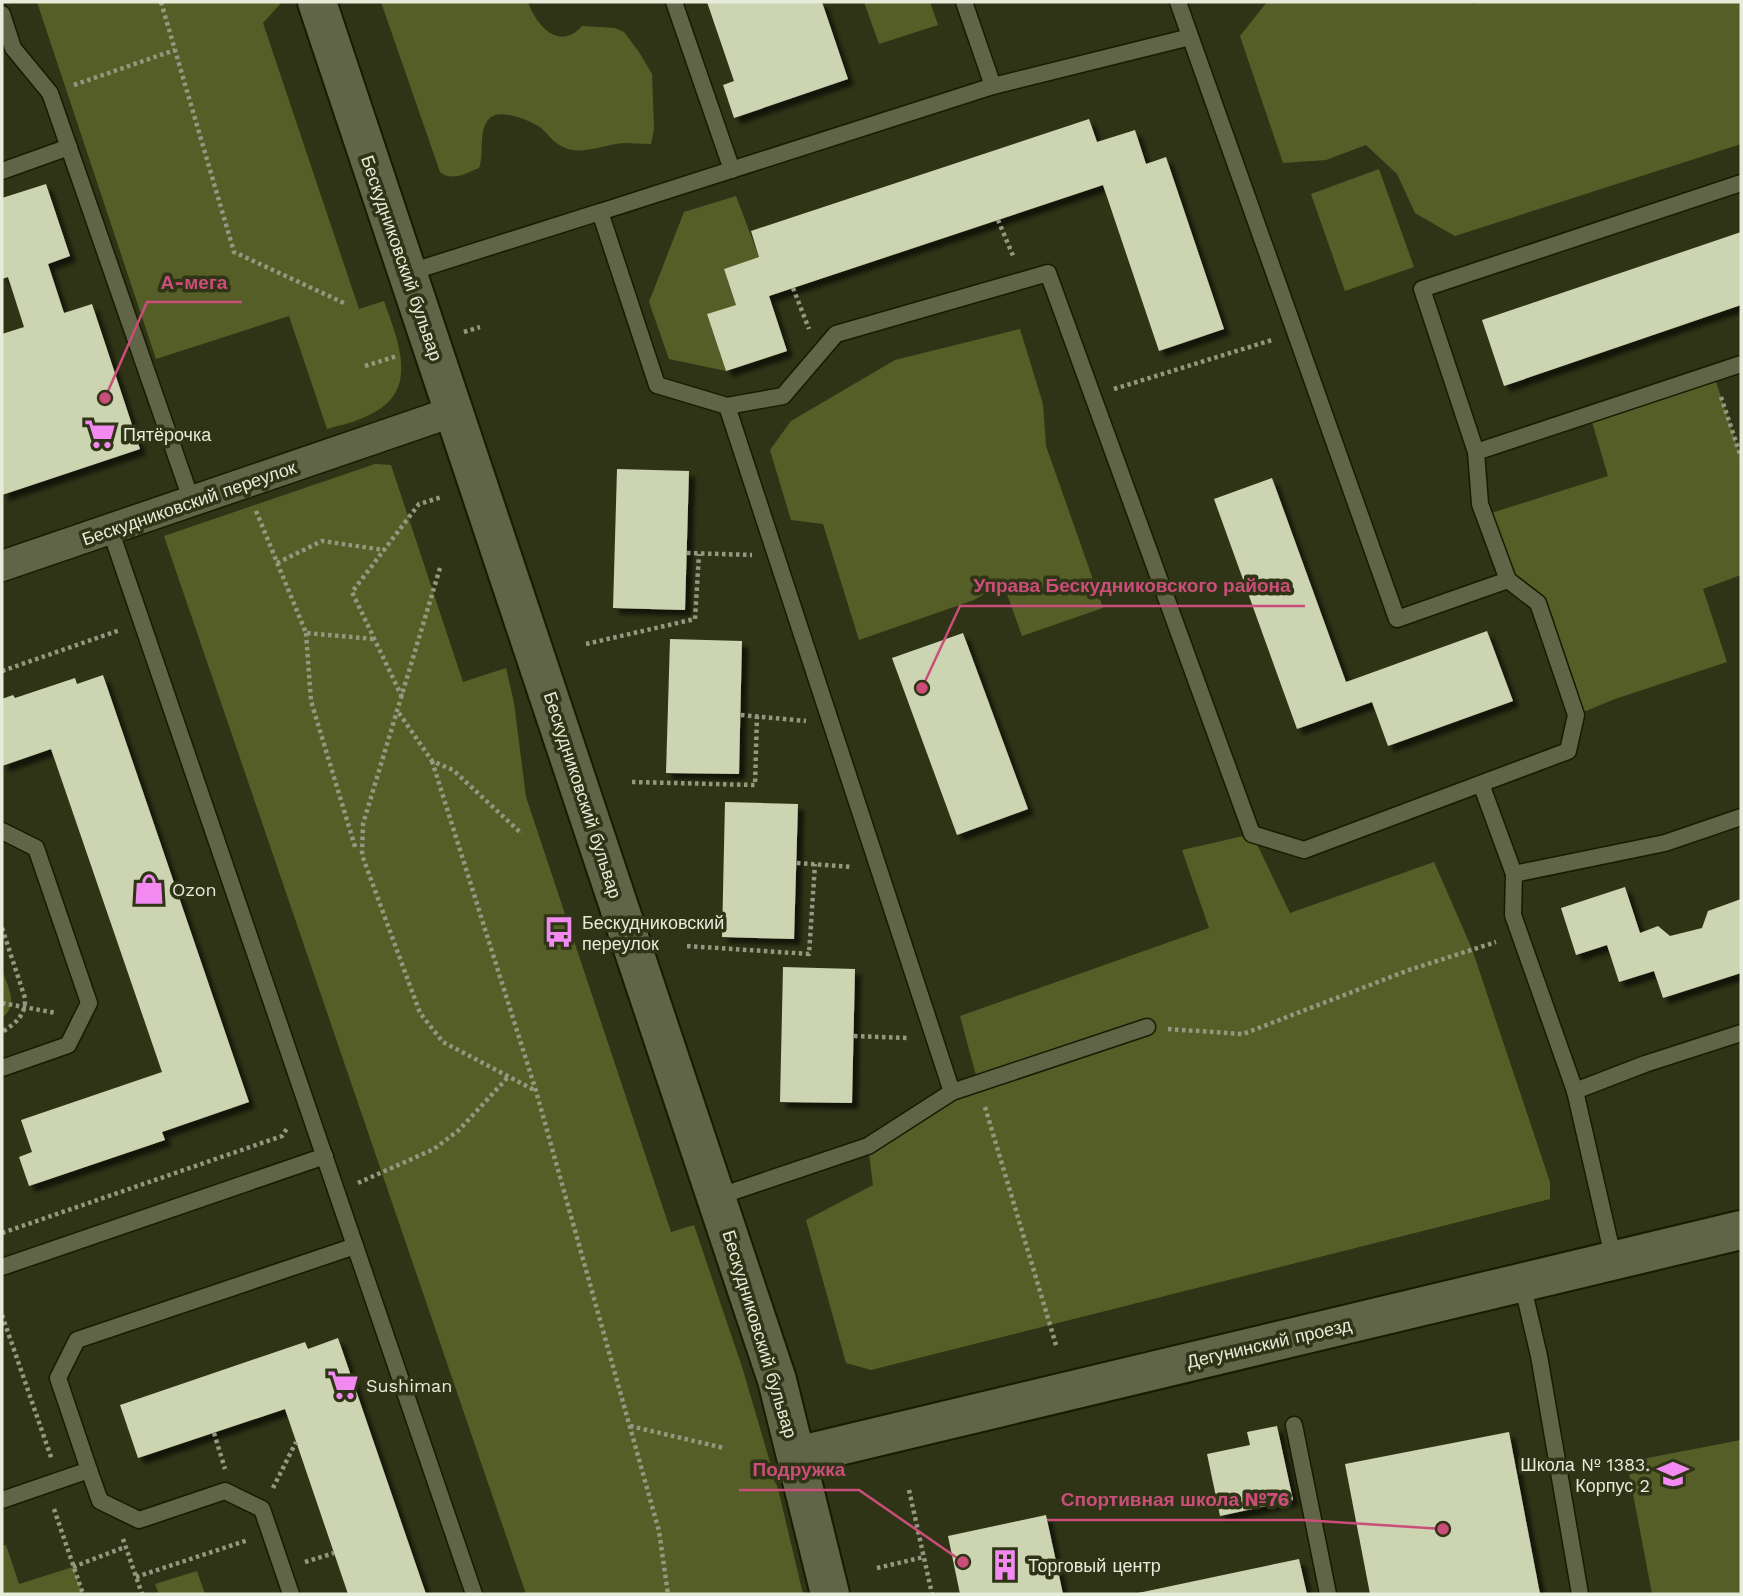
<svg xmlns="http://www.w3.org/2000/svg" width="1743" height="1596" font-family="'Work Sans',sans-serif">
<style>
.green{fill:#565e27}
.building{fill:#ccd4b1;filter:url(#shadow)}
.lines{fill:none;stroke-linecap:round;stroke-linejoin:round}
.lane-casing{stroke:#171b01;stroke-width:19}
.street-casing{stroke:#171b01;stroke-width:33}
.secondary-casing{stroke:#171b01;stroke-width:42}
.path{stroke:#949881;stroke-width:4.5;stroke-dasharray:3.5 3.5;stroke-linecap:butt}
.lane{stroke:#5f6546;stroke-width:16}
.street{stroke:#5f6546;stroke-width:30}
.secondary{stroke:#5f6546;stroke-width:38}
.labels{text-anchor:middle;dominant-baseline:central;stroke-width:7;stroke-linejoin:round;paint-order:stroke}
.street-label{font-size:18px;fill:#e7ebd9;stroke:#2f3416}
.poi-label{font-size:18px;fill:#e7ebd9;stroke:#2f3416;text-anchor:start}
.leader{fill:none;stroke:#cb4d7a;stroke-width:2.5}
.callout-dot{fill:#cb4d7a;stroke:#2f3416;stroke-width:2.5}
.callout-label{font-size:19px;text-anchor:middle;font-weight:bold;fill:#cb4d7a;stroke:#2f3416;stroke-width:7;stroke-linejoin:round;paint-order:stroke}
</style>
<defs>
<filter id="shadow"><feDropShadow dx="6" dy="6" stdDeviation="2" flood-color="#0009"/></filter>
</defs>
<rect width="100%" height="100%" fill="#2f3416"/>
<g class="green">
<path d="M37 2H282L263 23 359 309 384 301C398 342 421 391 369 415 356 422 341 425 327 429L289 316 156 359Z"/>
<path d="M381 2H528C536 25 559 52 582 26L615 28 624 32 639 52 652 74 654 129 651 144C642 144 633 143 624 143 604 144 581 157 561 146 553 142 548 134 541 128 531 121 503 109 491 117 477 128 485 153 479 168 466 173 452 182 440 172Z"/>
<path d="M864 2H930L938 25 879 44Z"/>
<path d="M1267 2H1466L1473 4 1480 2H1741V144L1455 236 1415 213 1397 174 1366 145 1326 160 1283 163 1240 36Z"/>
<path d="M1379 169 1414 267 1345 291 1311 194Z"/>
<path d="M736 196 759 257 724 269 736 305 707 314 726 371 669 359 649 302 684 212Z"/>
<path d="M1020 329 1043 404 1046 446 1103 608 1022 636 1003 583 974 600 859 640 823 524 791 520 770 450 791 421 895 360Z"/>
<path d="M1713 373 1741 457V575L1703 589 1727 662 1615 699 1576 715 1538 604 1508 580 1485 515 1608 476 1590 415Z"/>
<path d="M375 464 391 465 463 682 506 668 514 703 526 797 671 1232 694 1225 743 1370 779 1493 803 1594H526L164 536Z"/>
<path d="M1252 834 1290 913 1434 862 1472 949 1550 1182V1199L871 1370 846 1363 806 1220 873 1185 868 1146 978 1083 960 1016 1209 928 1182 850Z"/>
<path d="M2 970C8 987 19 1005 2 1018Z"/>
<path d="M1741 1440V1594H1652L1627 1462Z"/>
<path d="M6 1545 19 1584 73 1567 83 1594H2V1546Z"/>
<path d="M197 1571 205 1594H159L155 1584Z"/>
</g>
<g class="building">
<path d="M707 2H822L848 79 734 118 723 85 734 81Z"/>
<path d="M1089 119 1097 142 1135 130 1146 164 1166 157 1224 329 1159 351 1103 185 769 296 787 351 726 371 707 314 736 305 724 269 759 257 751 231Z"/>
<path d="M46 184 70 256 48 264 64 313 92 304 140 449 2 495V334L24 327 8 277 2 279V198Z"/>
<path d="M1741 232V305L1504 386 1482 320Z"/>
<path d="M617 469 689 471 685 610 613 608Z"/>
<path d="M1272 478 1346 682 1487 631 1513 701 1388 746 1372 702 1297 729 1214 499Z"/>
<path d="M963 633 1028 809 957 835 892 658Z"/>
<path d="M670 639 742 641 739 774 666 773Z"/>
<path d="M103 675 249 1102 162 1132 165 1140 29 1186 19 1157 32 1152 21 1120 162 1072 51 749 2 766V699L13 695 15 698 75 678 77 684Z"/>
<path d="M725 802 798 804 794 939 722 937Z"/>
<path d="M1625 887 1640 933 1658 926 1670 936 1702 928 1708 911 1741 899V973L1663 998 1654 971 1619 982 1607 945 1576 955 1561 908Z"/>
<path d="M783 967 855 969 852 1103 780 1102Z"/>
<path d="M338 1338 373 1440 426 1594H348L285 1409 138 1458 120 1405 305 1342 308 1349Z"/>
<path d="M1277 1426 1293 1500 1220 1516 1207 1454 1250 1445 1247 1432Z"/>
<path d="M1509 1432 1540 1594H1370L1345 1464Z"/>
<path d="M1046 1515 1063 1594H960L948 1536Z"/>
<path d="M1299 1559 1307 1594H1138V1593Z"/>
</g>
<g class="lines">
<defs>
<g id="lane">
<path d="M674 2 732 170"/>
<path d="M964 2 993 86"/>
<path d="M1178 2 1397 619 1508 580"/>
<path d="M2 14 13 48 50 93 192 502"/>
<path d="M2 171 69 147"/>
<path d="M600 212 993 86 1190 37"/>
<path d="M407 273 600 212 657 385 727 406 783 396 836 334 1048 273 1252 834 1304 850 1568 751 1576 715 1538 603 1508 580 1480 504 1476 452 1422 289 1741 183"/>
<path d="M727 406 952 1092"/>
<path d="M1476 452 1741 364"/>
<path d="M110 529 474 1594"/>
<path d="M1481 784 1514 874 1513 915 1575 1091 1614 1261"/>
<path d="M2 831 36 848 89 1003 68 1045 2 1068"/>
<path d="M1514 874 1665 843 1741 817"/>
<path d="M1575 1091 1645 1064 1741 1033"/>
<path d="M717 1197 868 1146 952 1092 1147 1027"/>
<path d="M2 1267 325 1156"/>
<path d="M1522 1283 1539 1356 1580 1594"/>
<path d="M1294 1425 1328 1594"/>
<path d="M89 1470 100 1501 139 1520 225 1491 262 1509 291 1594"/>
<path d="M2 1500 89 1470 58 1378 77 1340 355 1246"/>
</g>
<path id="street" d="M2 566 455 411"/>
<g id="secondary">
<path d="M317 2 777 1380 830 1594"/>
<path d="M797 1456 1741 1230"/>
</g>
</defs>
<use href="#lane" class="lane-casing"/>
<use href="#street" class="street-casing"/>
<use href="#secondary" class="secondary-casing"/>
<g class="path">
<path d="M161 2 234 252 344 303"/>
<path d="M74 85 175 50"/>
<path d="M998 220 1014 258"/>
<path d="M793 288 809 329"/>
<path d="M464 332 480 327"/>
<path d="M365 366 397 356"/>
<path d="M1114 389 1272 340"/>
<path d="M1721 397 1741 457"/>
<path d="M256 511 306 633 374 639"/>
<path d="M687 553 752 555"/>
<path d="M277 563 322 541 384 550"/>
<path d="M440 568 363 824 362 855 420 1013 443 1042 536 1091"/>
<path d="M306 633 311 701 356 850"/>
<path d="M586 644 695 619 699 554"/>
<path d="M2 671 120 630"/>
<path d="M402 697 352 592 419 504 442 497"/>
<path d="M399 713 432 761 453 770 522 834"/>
<path d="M741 715 806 721"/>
<path d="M432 761 536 1091 659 1531 668 1594"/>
<path d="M632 782 755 785 757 716"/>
<path d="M797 863 852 867"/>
<path d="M2 928 25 998C26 1015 16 1023 2 1032"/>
<path d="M687 946 809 954 815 864"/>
<path d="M2 1003 56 1013"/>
<path d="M1168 1029 1243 1034 1409 970 1496 942"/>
<path d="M854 1036 909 1038"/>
<path d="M985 1107 1056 1345"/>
<path d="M358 1183 434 1149 459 1130 509 1076"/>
<path d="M2 1233 282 1136 288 1127"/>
<path d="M2 1315 52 1460"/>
<path d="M630 1426 724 1448"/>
<path d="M214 1433 225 1469"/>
<path d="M273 1488 296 1442"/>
<path d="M909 1490 932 1594"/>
<path d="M54 1509 83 1594"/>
<path d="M123 1539 142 1594"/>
<path d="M305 1562 334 1553"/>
<path d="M73 1567 125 1547"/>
<path d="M877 1568 924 1557"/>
<path d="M136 1577 248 1540"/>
</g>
<use href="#lane" class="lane"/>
<use href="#street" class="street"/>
<use href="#secondary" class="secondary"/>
</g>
<defs>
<symbol id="supermarket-bare" viewBox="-9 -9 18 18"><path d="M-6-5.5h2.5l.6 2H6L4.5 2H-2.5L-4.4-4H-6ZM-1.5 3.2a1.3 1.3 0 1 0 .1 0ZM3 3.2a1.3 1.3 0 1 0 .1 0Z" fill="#f28af2" stroke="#2f3416" stroke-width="2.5" paint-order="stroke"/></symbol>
<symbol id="shop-bare" viewBox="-9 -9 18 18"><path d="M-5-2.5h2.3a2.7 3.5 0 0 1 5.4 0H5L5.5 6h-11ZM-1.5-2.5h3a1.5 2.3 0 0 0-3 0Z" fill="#f28af2" stroke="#2f3416" stroke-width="2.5" paint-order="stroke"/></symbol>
<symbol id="bus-bare" viewBox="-9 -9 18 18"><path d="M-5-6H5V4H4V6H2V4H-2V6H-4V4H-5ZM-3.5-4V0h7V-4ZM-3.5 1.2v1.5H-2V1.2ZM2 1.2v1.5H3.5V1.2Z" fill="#f28af2" stroke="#2f3416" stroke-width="2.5" paint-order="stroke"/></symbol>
<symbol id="school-bare" viewBox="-9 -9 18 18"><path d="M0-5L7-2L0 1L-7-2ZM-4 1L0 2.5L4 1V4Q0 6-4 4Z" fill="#f28af2" stroke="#2f3416" stroke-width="2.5" paint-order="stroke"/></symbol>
<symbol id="building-bare" viewBox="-9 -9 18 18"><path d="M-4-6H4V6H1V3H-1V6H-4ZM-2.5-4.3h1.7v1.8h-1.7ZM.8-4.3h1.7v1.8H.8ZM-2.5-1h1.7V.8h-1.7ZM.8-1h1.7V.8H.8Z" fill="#f28af2" stroke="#2f3416" stroke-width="2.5" paint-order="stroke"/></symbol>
</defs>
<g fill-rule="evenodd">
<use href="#supermarket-bare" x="78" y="412" width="44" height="44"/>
<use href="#shop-bare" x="127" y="867" width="44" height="44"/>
<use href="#bus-bare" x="537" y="910" width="44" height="44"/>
<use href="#supermarket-bare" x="321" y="1363" width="44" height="44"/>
<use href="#school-bare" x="1651" y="1452" width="44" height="44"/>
<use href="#building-bare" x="983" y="1543" width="44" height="44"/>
</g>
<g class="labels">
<g class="street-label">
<text transform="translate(402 258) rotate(71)">Бескудниковский бульвар</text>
<text transform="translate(189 503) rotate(-19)">Бескудниковский переулок</text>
<text transform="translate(583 795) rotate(72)">Бескудниковский бульвар</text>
<text transform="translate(760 1334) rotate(73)">Бескудниковский бульвар</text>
<text transform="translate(1269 1343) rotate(-13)">Дегунинский проезд</text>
</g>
<g class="poi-label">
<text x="123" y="434">Пятёрочка</text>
<text x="172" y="889">Ozon</text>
<text x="582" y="922">Бескудниковский<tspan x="582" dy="21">переулок</tspan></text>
<text x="366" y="1385">Sushiman</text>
<text x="1650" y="1464" text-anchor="end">Школа № 1383.<tspan x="1650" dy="21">Корпус 2</tspan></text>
<text x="1028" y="1565">Торговый центр</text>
</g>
</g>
<path class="leader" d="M105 398L147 302H242M922 688L960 606H1305M963 1562L859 1490H739M1443 1529L1303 1520H1047"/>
<g class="callout-dot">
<circle cx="105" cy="398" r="7"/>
<circle cx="922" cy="688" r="7"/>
<circle cx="963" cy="1562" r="7"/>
<circle cx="1443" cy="1529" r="7"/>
</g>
<g class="callout-label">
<text x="194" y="289">А-мега</text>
<text x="1132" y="592">Управа Бескудниковского района</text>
<text x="799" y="1476">Подружка</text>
<text x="1175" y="1506">Спортивная школа №76</text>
</g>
<rect width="1743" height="1596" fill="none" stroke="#e7ebd9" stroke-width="7"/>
</svg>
